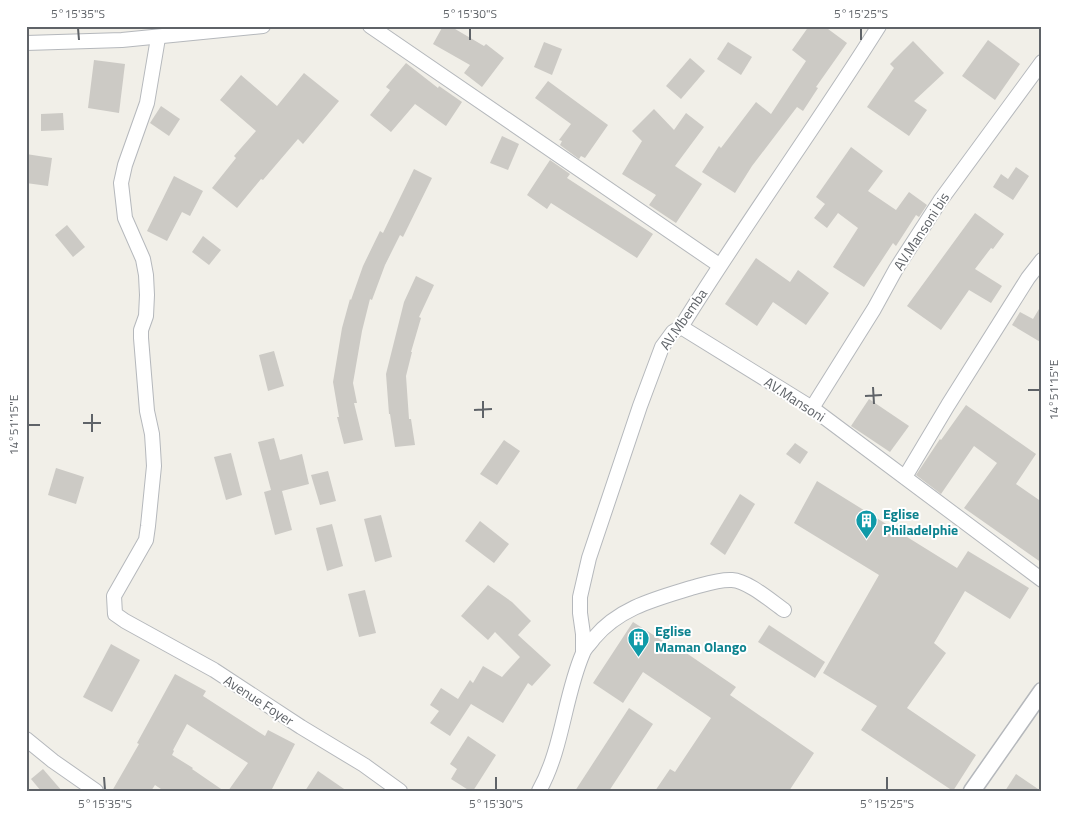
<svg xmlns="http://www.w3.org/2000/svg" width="1068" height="817" font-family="'Titillium Web',sans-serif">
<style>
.building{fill:#cccac5}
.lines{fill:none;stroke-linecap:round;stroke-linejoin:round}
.minor-casing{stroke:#b5b8bc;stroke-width:16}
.tertiary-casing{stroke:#b5b8bc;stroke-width:19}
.minor{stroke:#fff;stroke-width:14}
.tertiary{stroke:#fff;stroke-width:16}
.ticks{fill:none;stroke:#5f6368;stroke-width:2}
.labels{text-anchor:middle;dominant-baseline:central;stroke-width:4;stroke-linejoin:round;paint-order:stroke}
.street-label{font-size:14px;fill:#5f6368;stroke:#fff}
.culture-label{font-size:14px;font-weight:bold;fill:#0d838f;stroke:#fff;text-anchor:start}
.neatline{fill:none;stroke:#5f6368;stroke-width:2}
.ticks-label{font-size:12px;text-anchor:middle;fill:#5f6368}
</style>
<rect width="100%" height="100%" fill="#f1efe8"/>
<g class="building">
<path d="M443 26H450L484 46 486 44 504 58 482 87 464 73 470 65 433 44Z"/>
<path d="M809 26H824L847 43 816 87 818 88 803 111 797 107 752 166 735 193 702 172 719 146 721 148 756 102 771 114 806 61 792 50Z"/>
<path d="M988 40 1020 64 995 100 962 76Z"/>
<path d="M913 41 944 73 914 101 927 110 909 136 867 107 894 68 890 64Z"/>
<path d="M544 42 562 49 552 75 534 67Z"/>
<path d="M728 42 752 57 741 75 717 59Z"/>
<path d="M690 58 705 71 681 99 666 86Z"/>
<path d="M94 60 125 64 119 113 88 108Z"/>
<path d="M406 63 438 88 439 86 462 102 446 126 415 104 391 132 370 115 390 90 386 87Z"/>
<path d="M304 73 339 101 303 144 298 139 263 180 261 179 237 208 212 188 236 158 234 156 256 131 220 100 241 75 277 106Z"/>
<path d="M548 81 608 125 585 158 581 156 579 159 560 145 562 141 559 140 571 124 535 98Z"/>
<path d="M161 106 180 119 169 136 150 123Z"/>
<path d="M654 109 674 130 686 113 704 127 675 166 702 184 676 223 649 205 656 195 622 174 642 141 632 131Z"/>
<path d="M63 113 64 130 41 131V114Z"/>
<path d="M502 136 519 144 508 170 490 163Z"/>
<path d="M851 147 883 171 868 191 896 210 909 192 927 205 919 217 916 215 896 246 893 243 864 287 833 267 858 228 838 213 827 228 814 218 825 204 816 197Z"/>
<path d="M26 154 52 158 48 186 26 183Z"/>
<path d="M550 160 570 174 567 178 653 234 637 258 551 203 547 209 527 195Z"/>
<path d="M1016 167 1029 176 1013 200 993 187 1001 174 1008 179Z"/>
<path d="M414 169 432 178 403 237 400 235 385 265 372 300 370 299 362 331 353 383 357 403H354L363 440 344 444 337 417H339L333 382 342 328 350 299 351 300 363 266 380 231 383 233Z"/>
<path d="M174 176 203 191 190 216 182 212 167 241 147 231Z"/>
<path d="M975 213 1004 234 993 249 991 248 975 269 1002 286 991 303 969 290 941 330 907 306Z"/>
<path d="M67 225 85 247 73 257 55 235Z"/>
<path d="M203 236 221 250 209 265 192 252Z"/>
<path d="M756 258 790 282 798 270 829 293 806 325 773 302 757 326 725 304Z"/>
<path d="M416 276 434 285 419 317 421 318 411 352H412L406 376 409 419H411L415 445 395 447 390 414H389L386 374 404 302Z"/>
<path d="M1042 304V343L1012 325 1020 312 1033 319Z"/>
<path d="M274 351 284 386 268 391 259 355Z"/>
<path d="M869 399 909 426 890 452 851 426Z"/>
<path d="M966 405 1036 454 1016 484 1042 502V563L964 508 997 463 974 446 941 494 916 475 940 439 941 440Z"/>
<path d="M274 438 280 460 302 454 309 484 282 491 292 530 275 535 264 492 271 490 258 442Z"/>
<path d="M504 440 520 451 497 485 480 474Z"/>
<path d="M795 443 808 452 800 464 786 454Z"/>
<path d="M231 453 242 495 226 500 214 457Z"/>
<path d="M56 468 84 477 76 504 48 495Z"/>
<path d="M328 471 336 501 320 505 311 475Z"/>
<path d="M817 481 957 568 968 551 1029 588 1010 619 965 591 934 643 946 653 907 708 976 755 953 791 861 730 877 706 823 673 879 575 794 523Z"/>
<path d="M740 494 755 504 725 555 710 544Z"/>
<path d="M381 515 392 557 375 562 364 519Z"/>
<path d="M480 521 509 544 494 563 465 541Z"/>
<path d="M332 524 343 566 327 571 316 528Z"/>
<path d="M488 585 512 602 531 621 518 635 551 665 532 686 528 683 503 723 471 704 450 736 430 723 439 711 430 705 441 688 458 699 470 680 473 683 483 666 502 677 520 657 495 632 488 640 461 616Z"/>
<path d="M365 590 376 633 359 637 348 594Z"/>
<path d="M633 622 677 650 679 648 736 687 730 695 814 753 789 791H655L670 769 675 772 711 718 643 672 623 703 593 683Z"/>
<path d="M769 625 825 662 815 678 758 642Z"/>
<path d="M111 644 140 660 112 712 83 697Z"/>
<path d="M175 674 206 691 203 696 265 736 268 730 295 744 271 791H228L248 763 187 724 173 750 174 751 172 755 193 768 192 769 224 791H164L155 785 151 791H112L139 744 137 743Z"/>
<path d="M629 708 653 724 609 791H575Z"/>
<path d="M468 736 496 755 473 791H470L451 779 457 769 450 764Z"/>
<path d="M43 769 62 791H41L31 779Z"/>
<path d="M318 771 347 791H305Z"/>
<path d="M1016 774 1041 791H1005Z"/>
</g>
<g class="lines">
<defs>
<g id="minor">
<path d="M370 26 719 265"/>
<path d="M158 38 147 103 125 165 121 183 125 218 143 259 146 275 147 295 146 316 141 330V338L147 411 152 434 153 449 154 466 148 526 146 540 114 596 115 614 125 621 214 670 301 727 364 765 400 791"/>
<path d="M26 43 122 40 263 26"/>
<path d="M681 327 812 408 1042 580"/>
<path d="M812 408 874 309 896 269 940 201 1042 62"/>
<path d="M905 477 948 405 1028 278 1042 260"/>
<path d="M583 651V634L580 613V597L589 558 640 406 662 347 673 332 681 327C744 225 815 128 879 26"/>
<path d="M26 739 53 761 96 791"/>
<path d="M539 791C563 748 564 697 583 653 585 647 591 643 594 638 619 608 655 599 691 588 703 585 719 579 732 580 748 581 771 601 784 610"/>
</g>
<path id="tertiary" d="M972 791 1042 691"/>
</defs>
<use href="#minor" class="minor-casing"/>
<use href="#tertiary" class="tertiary-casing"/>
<use href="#minor" class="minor"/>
<use href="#tertiary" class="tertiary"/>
</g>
<path class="ticks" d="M78 28 79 40M470 28V40M861 28V40M873 387 874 404M1028 390H1040M865 396 882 395M483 401V418M474 410 492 409M92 414V432M83 423H101M28 425H40M104 777 105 790M496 777V790M887 777V790"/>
<defs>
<symbol id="building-pin" viewBox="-11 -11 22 30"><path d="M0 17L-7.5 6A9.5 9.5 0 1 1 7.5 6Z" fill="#0f9aa8" stroke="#fff"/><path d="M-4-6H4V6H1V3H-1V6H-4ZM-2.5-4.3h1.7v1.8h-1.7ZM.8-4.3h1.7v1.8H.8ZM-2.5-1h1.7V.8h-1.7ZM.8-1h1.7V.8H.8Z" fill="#fff"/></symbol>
</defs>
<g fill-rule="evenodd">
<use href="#building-pin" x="854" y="508" width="25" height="34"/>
<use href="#building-pin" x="626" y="626" width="25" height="34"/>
</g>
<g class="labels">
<g class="street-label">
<text transform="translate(921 231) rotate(-57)">AV.Mansoni bis</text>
<text transform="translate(683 319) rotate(-55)">AV.Mbemba</text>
<text transform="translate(795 399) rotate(33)">AV.Mansoni</text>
<text transform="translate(259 700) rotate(33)">Avenue Foyer</text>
</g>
<g class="culture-label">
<text x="883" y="513">Eglise<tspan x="883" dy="16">Philadelphie</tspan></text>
<text x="655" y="630">Eglise<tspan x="655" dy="16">Maman Olango</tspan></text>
</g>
</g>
<rect width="1068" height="817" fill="none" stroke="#ffffff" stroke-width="55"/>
<rect x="28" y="28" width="1012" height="762" class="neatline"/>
<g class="ticks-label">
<text x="78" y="18">5°15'35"S</text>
<text x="470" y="18">5°15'30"S</text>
<text x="861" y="18">5°15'25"S</text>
<text transform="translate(1054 390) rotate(-90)" y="4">14°51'15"E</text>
<text transform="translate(14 425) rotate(-90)" y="4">14°51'15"E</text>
<text x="105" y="808">5°15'35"S</text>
<text x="496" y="808">5°15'30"S</text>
<text x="887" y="808">5°15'25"S</text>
</g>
</svg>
